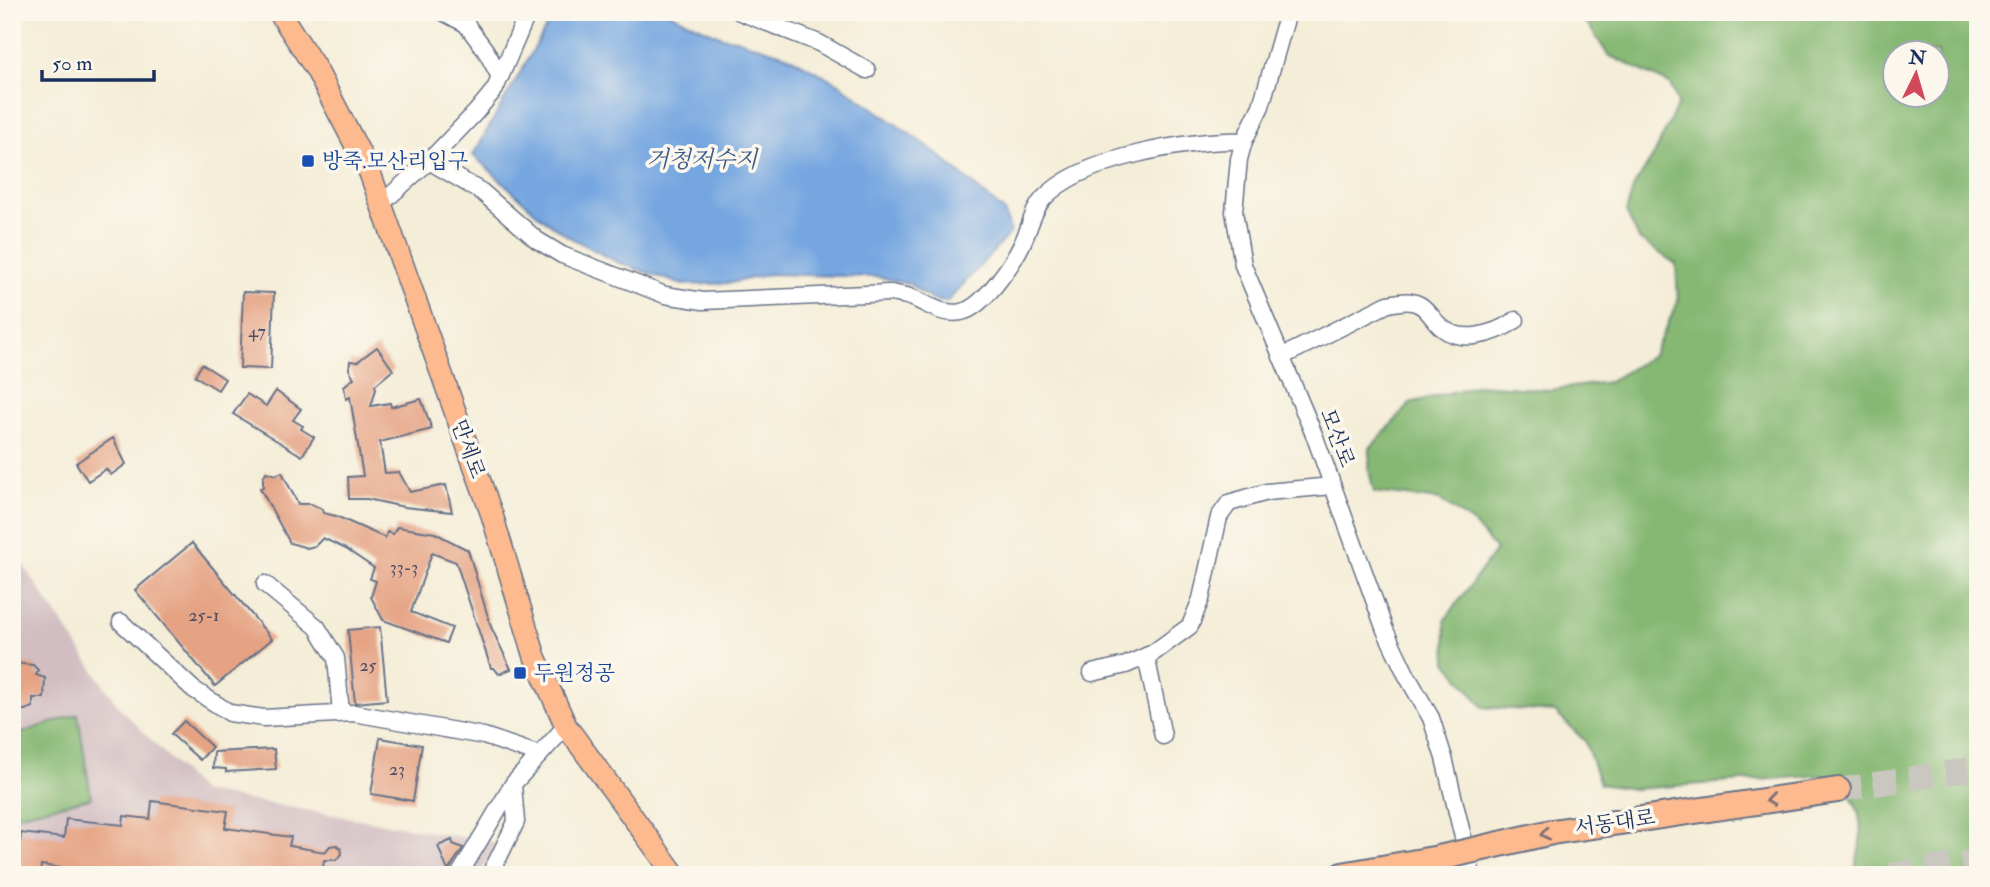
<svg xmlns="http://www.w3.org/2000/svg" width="1990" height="887" font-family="'IM FELL Double Pica','Noto Serif KR',serif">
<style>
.industrial{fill:#d2bec2}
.forest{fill:#86b873;stroke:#507468;stroke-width:2;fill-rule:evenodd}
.water{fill:#75a6e0;stroke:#486a9f;stroke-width:2}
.building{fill:#e5a383}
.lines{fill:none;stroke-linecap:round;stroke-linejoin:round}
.highway-tunnel{stroke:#c9c7bf;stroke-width:24;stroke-dasharray:24 12;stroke-linecap:butt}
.minor-casing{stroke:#677288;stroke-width:19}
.major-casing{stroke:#677288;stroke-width:24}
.highway-casing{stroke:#677288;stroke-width:28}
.minor{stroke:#fff;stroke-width:16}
.major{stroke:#fcba8e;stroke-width:21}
.highway{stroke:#fcba8e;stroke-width:24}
.highway-bridge-casing{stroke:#677288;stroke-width:28;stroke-linecap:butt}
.highway-bridge{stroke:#fcba8e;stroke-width:24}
.oneway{stroke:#806e74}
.transit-dot{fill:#1a4fb4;stroke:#fbf7ec;stroke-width:2.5}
.labels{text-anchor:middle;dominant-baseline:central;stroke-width:7;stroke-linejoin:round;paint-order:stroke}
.number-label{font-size:18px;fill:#4e4c67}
.transit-label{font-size:21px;fill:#164399;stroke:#fbf7ec;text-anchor:start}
.street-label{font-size:21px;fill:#1b2f5e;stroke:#fbf7ec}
.water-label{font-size:23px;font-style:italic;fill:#3a598c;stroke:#fbf7ec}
</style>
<rect width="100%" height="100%" fill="#fbf7ec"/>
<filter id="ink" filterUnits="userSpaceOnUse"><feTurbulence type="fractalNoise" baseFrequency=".0143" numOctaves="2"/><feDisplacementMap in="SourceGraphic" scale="14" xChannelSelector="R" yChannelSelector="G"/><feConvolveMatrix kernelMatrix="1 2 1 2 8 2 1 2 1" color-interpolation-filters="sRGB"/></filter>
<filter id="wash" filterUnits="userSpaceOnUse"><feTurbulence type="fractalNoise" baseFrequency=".00686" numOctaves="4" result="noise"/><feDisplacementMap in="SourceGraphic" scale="28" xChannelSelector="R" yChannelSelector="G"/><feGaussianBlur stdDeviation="1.57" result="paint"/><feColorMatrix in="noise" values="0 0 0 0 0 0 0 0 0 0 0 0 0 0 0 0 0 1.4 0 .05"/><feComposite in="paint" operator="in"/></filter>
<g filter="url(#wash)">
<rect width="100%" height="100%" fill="#f4edd7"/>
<path class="industrial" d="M12 548 118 706 202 792 496 843 480 875H12V816L91 798 78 714 12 736Z"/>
<g class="forest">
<path d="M1570 12H1978V875H1853C1861 850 1867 814 1848 793 1841 786 1833 780 1826 775L1633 789 1600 784 1585 741 1555 712 1483 707 1447 662 1445 620 1496 550 1475 525 1440 500 1374 492 1369 470 1370 448 1411 403 1478 385 1550 390 1609 382 1653 355 1678 302 1676 264 1639 239 1626 212 1634 186 1653 157 1678 104 1670 84 1608 55 1588 24ZM1896 52H1938V94H1896Z"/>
<path d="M78 714 91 798 12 816V736Z"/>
</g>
<path class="water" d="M555 12H667L722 37 735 39 786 55 838 83 935 152 1004 211 1011 232 947 302 932 300 909 284 879 277 769 274 731 283 683 285 617 262 569 237 543 219 473 155Z"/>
<g id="blocks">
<g class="building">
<path d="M243 292 274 293 271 369 240 368Z"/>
<path d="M377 347 393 370 375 385 376 389 371 406 390 403 391 407 421 399 432 429 380 442 385 473 399 472 410 492 446 485 452 512 404 507 367 499H349L348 477 363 476 350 397 346 399 344 386 354 378 349 369 350 361 357 362Z"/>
<path d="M202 364 225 379 218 390 195 376Z"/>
<path d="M276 391 301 409 293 420 303 426 301 429 314 437 302 456 233 414 247 394 266 406Z"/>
<path d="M113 438 126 464 111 475 106 469 88 481 76 463Z"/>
<path d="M266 472 276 475 282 472 298 504H311L322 509 323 513 336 516 385 538 387 532 393 534 397 527 435 533 468 550 491 627 511 669 499 674 494 668H491L456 562 432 553 411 612 452 628 446 643 383 620 371 597 376 581 370 579 374 568 346 549 323 538 315 546 307 548 290 543 260 488 263 487V478Z"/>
<path d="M192 543 272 639 215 686 135 590Z"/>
<path d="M380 627 387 700 355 703 348 630Z"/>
<path d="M12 663 33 665 38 670 36 675 45 678 44 698H33V707L25 710 12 709Z"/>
<path d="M184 721 212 747 200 760 171 734Z"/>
<path d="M380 738 422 745 413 801 371 794Z"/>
<path d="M274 749 276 769 226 772V769L213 768 214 752Z"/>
<path d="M152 801 228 811 225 828 291 837 289 846 325 852 330 846 337 845 341 849 342 854 336 860H324L322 875H68V869L41 865 40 875H12V843L20 844 21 833 64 838 66 819 123 825 124 816 150 819Z"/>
<path d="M452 840 453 844 463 848 448 871 438 846Z"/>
</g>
</g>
</g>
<g filter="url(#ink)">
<use href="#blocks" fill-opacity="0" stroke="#677288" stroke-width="2"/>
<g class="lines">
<g class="highway-tunnel">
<path d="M1838 790 1978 768"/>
<path d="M1891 875 1978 861"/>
</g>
<defs>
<g id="minor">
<path d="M443 12 466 24 486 51 500 77"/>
<path d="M740 12 819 43 867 70"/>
<path d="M1288 12 1261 106 1244 141 1239 159 1234 212 1243 265 1315 437 1385 630 1407 676 1431 718 1444 758 1472 875"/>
<path d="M429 161 482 192 537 240 562 255 665 295 703 301 890 293C896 294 904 295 910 297 927 303 941 316 961 312 984 308 1017 258 1025 237 1031 224 1033 210 1043 199 1080 158 1190 139 1244 141"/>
<path d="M381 204 429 161 476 112 495 89 528 12"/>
<path d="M1281 357 1388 304C1399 302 1410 299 1420 305 1428 310 1433 319 1439 325 1460 346 1495 334 1516 320"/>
<path d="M265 584 317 627 336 658 341 713"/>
<path d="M121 622 193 689 230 713 264 718 354 713 484 736 540 755"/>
<path d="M1146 656 1163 736"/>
<path d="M1092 673 1126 665 1153 653 1190 626 1201 599 1219 517 1229 503 1267 492 1332 486"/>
<path d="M459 875 513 784 566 726"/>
<path d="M490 875 516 822 513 785"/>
</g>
<path id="major" d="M279 12 316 69 370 173 492 515 535 657 566 726 675 875"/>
<g id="highway">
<path d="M1487 847 1552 832 1838 790"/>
<path d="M1342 875 1439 858"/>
</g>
</defs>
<use href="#minor" class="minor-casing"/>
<use href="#major" class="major-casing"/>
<use href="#highway" class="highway-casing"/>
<use href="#minor" class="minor"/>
<use href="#major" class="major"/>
<use href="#highway" class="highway"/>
<defs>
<path id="highway-bridge" d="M1439 858 1487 847"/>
</defs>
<use href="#highway-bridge" class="highway-bridge-casing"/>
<use href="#highway-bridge" class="highway-bridge"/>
</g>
<defs><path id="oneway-chevron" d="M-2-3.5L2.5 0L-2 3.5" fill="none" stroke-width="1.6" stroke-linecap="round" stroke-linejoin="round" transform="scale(1.75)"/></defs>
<g class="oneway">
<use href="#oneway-chevron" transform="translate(1770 800) rotate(172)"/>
<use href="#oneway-chevron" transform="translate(1545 834) rotate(168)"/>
</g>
</g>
<g class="transit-dot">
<rect x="301" y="154" width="14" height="14" rx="3.5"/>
<rect x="513" y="666" width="14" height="14" rx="3.5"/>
</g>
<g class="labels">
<g class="number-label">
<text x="257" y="331">47</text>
<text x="404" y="567">33-3</text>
<text x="204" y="615">25-1</text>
<text x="368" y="665">25</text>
<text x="397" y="769">23</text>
</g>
<g class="transit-label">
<text x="322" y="161">방죽.모산리입구</text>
<text x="534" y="673">두원정공</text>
</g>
<g class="street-label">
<text transform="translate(1337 438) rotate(69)">모산로</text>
<text transform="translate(468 449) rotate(70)">만세로</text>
<text transform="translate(1615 823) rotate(-8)">서동대로</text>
</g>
<g class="water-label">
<text x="702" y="159">거청저수지</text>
</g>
</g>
<rect width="1990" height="887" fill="none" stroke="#fbf7ec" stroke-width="42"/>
<g transform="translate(1916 74) rotate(5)"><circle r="33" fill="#fbf7ec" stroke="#a1a7b3" stroke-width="2"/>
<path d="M0-5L12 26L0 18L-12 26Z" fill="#d1495b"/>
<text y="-10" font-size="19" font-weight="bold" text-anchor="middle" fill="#1b2f5e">N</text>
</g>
<path d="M42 70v10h112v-10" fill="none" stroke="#1b2f5e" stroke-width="3.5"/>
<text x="52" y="70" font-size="21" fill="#1b2f5e" stroke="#fbf7ec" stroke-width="5" paint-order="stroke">50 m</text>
</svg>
